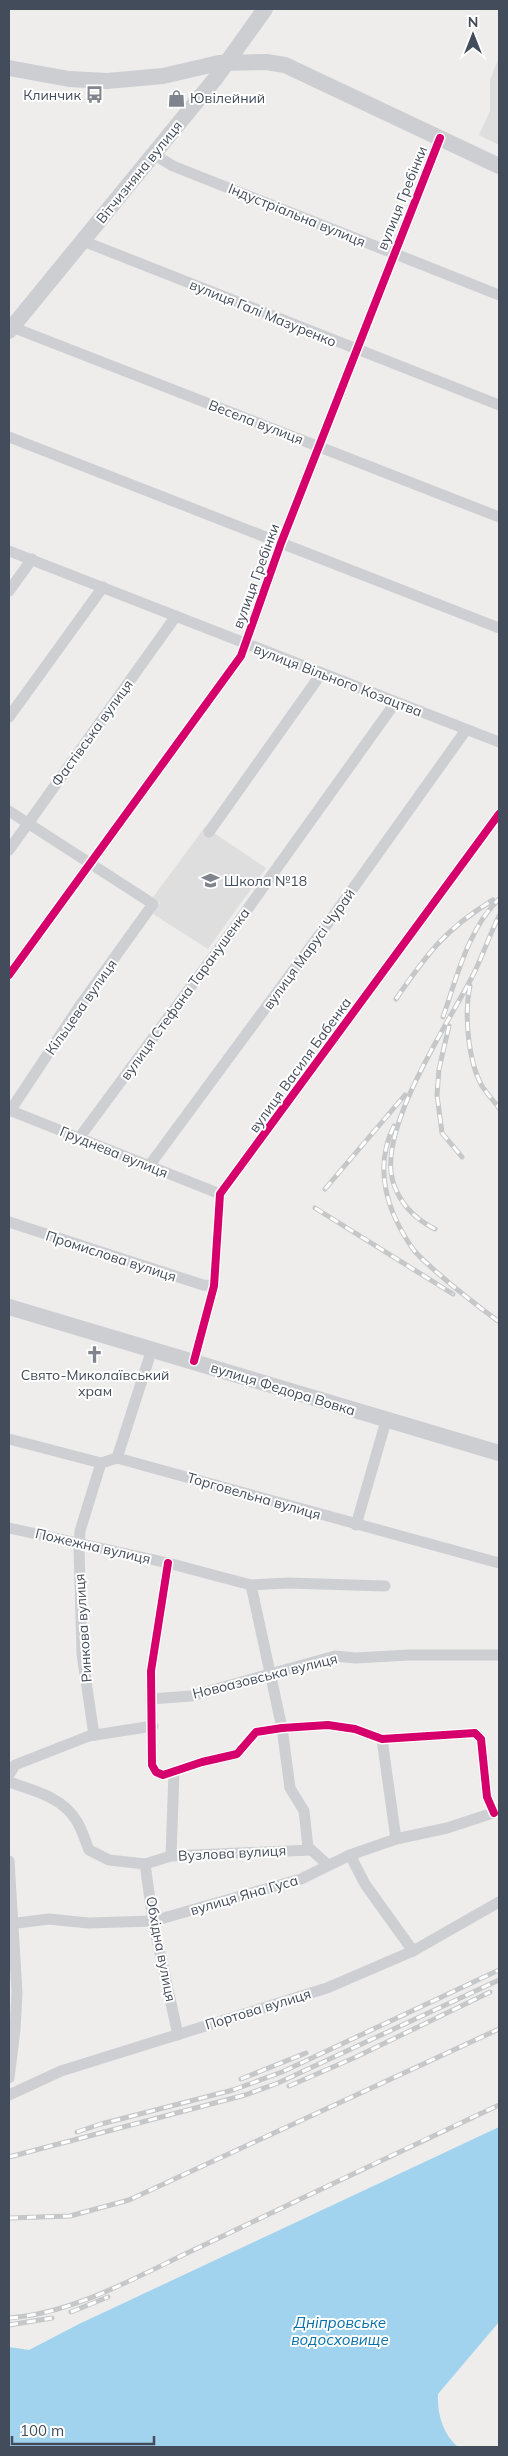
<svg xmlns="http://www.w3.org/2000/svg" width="508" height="2456" font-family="Mulish,sans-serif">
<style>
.education{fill:#dfdede}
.water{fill:#a1d3ef}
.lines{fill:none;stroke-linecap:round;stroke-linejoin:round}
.street{stroke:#cdcfd2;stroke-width:11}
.secondary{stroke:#ccced2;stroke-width:16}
.rail-casing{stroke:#c5c7c9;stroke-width:5}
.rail{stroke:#fff;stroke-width:3;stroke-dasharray:9;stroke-linecap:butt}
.cycleway-casing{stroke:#fff;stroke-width:11}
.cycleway{stroke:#d6006c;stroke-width:8}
.labels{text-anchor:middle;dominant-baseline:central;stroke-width:4;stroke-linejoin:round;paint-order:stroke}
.poi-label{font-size:14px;fill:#434c5a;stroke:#fff;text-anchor:start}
.street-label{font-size:14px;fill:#434c5a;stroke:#fff}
.water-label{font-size:15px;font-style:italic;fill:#0570ab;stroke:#fff}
</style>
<rect width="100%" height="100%" fill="#eeedec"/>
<g class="education">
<path d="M499 57V145L479 135 490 111V80Z"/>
<path d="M205 827 266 868 208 949 153 914 160 903 153 897Z"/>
</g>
<path class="water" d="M499 2127V2322L438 2394C437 2414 443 2434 458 2447H9V2347L29 2350 79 2324Z"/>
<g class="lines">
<g class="street">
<path d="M153 154 173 166 499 295"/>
<path d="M83 241 499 405"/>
<path d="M12 327 499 517"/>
<path d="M9 437 499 628"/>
<path d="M9 551 499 742"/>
<path d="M9 591 32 559"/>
<path d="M9 717 103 587"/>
<path d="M9 811 153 904 79 1007 10 1111"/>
<path d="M209 832 321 674"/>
<path d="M9 850 176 616"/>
<path d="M9 975 241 656 281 543 440 138"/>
<path d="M9 1110 220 1194"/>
<path d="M79 1138 224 942 395 703"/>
<path d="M149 1166 334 915 466 730"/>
<path d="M9 1222 203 1285 214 1286"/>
<path d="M194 1361 214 1286 220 1194 499 814"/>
<path d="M9 1439 101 1463 117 1458 499 1563"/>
<path d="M117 1458 152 1349"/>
<path d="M356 1525 386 1421"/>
<path d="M9 1528 168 1563 251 1585 288 1583 385 1586"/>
<path d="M168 1563 151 1671 152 1765 156 1772 163 1775 202 1762 237 1754 256 1732 282 1728 328 1725 355 1729 382 1739 475 1733 481 1739 487 1797 494 1813"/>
<path d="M251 1585 282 1728 290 1788 304 1811 308 1847 328 1865"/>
<path d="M151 1699 191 1696 335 1656 355 1658 409 1655H499"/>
<path d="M94 1735 82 1654 79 1548 80 1531 101 1463"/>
<path d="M382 1739 396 1839"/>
<path d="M9 1775 15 1765 89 1736 153 1726"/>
<path d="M9 1782C33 1790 62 1797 76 1820 82 1829 85 1840 89 1850L109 1860 145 1864 171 1856 311 1850"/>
<path d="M350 1855 365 1884 413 1951"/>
<path d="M171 1856 174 1772"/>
<path d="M9 1861 17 1992 15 2030 9 2078"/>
<path d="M145 1864 153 1921 178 2035"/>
<path d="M9 1924 49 1919 88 1923 153 1921 301 1879 350 1855 396 1839 447 1828 499 1811"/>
<path d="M9 2095 61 2071 327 1988 413 1951 499 1902"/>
</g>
<g class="secondary">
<path d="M9 68 69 79 107 81 163 76 219 63 266 62 285 65 499 166"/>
<path d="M9 331 215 79 265 9"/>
<path d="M9 1307 499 1453"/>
</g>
<defs>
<g id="rail">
<path d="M470 986C464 1014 468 1061 482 1086 487 1094 494 1101 499 1108"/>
<path d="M396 999C427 954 445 929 493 900"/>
<path d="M443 1017C457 977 468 929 499 899"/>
<path d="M449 1026 439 1069 437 1095 442 1133 462 1157"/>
<path d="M394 1126C373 1168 387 1212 413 1249 418 1256 426 1262 432 1268 453 1287 475 1304 498 1321"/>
<path d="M325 1189 405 1095"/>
<path d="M315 1208 453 1294"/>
<path d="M435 1229C415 1219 400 1204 393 1182 377 1130 447 1025 471 979 482 958 489 936 499 916"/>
<path d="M241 2079 306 2053"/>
<path d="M289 2086 356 2057 490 1992"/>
<path d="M77 2132 101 2124 233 2090 282 2072 499 1970"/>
<path d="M9 2157 245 2095 278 2083 499 1980"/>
<path d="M9 2218 70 2216 129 2200 499 2029"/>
<path d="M71 2312 108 2297"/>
<path d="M9 2318C77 2313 141 2274 202 2246 301 2199 400 2151 499 2105"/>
<path d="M9 2325 52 2318"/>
</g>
</defs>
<use href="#rail" class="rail-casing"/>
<use href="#rail" class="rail"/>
<defs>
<g id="cycleway">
<path d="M9 975 241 656 281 543 440 138"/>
<path d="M194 1361 214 1286 220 1194 499 814"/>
<path d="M168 1563 151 1671 152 1765 156 1772 163 1775 202 1762 237 1754 256 1732 282 1728 328 1725 355 1729 382 1739 475 1733 481 1739 487 1797 494 1813"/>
</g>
</defs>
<use href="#cycleway" class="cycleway-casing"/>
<use href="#cycleway" class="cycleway"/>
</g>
<defs>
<symbol id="bus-bare" viewBox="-9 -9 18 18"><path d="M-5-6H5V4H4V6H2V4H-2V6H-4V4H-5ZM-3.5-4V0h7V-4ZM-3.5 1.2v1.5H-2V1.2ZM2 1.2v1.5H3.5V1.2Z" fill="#7f848d" stroke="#fff" stroke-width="2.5" paint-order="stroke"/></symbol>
<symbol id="shop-bare" viewBox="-9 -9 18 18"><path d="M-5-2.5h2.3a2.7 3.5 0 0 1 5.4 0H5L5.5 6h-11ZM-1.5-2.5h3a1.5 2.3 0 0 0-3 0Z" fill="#7f848d" stroke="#fff" stroke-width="2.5" paint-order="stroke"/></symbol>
<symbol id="school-bare" viewBox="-9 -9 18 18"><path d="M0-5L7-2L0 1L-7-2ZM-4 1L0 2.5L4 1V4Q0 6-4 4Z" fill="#7f848d" stroke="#fff" stroke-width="2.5" paint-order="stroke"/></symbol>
<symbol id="church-bare" viewBox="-9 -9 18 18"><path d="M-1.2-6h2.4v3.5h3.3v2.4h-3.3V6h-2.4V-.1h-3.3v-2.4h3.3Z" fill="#7f848d" stroke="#fff" stroke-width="2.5" paint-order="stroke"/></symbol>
</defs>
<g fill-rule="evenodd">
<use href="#bus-bare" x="82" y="82" width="25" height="25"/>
<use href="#shop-bare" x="164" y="86" width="25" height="25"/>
<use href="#school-bare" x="198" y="868" width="25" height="25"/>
<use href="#church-bare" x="82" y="1342" width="25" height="25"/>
</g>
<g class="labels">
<g class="poi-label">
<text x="81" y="95" text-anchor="end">Клинчик</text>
<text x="190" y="98">Ювілейний</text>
<text x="224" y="881">Школа №18</text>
<text x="95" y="1375" text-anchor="middle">Свято-Миколаївський<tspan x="95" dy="16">храм</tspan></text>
</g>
<g class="street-label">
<text transform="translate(139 172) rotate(-51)">Вітчизняна вулиця</text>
<text transform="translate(402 198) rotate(-68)">вулиця Гребінки</text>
<text transform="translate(297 215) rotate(22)">Індустріальна вулиця</text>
<text transform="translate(263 313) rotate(22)">вулиця Галі Мазуренко</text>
<text transform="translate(256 422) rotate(21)">Весела вулиця</text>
<text transform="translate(256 576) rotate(-70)">вулиця Гребінки</text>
<text transform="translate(338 680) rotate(21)">вулиця Вільного Козацтва</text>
<text transform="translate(92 733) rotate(-54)">Фастівська вулиця</text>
<text transform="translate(309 949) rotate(-54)">вулиця Марусі Чурай</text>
<text transform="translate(185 994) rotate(-54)">вулиця Стефана Таранушенка</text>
<text transform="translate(81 1007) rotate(-55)">Кільцева вулиця</text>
<text transform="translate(300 1065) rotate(-54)">вулиця Василя Бабенка</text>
<text transform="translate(114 1152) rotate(22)">Груднева вулиця</text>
<text transform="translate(111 1256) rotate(18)">Промислова вулиця</text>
<text transform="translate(283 1389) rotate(17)">вулиця Федора Вовка</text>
<text transform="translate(254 1496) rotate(16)">Торговельна вулиця</text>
<text transform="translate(93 1546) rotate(13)">Пожежна вулиця</text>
<text transform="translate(83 1628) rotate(-94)">Ринкова вулиця</text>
<text transform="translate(265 1676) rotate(-14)">Новоазовська вулиця</text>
<text transform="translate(232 1853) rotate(-3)">Вузлова вулиця</text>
<text transform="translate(244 1895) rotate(-16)">вулиця Яна Гуса</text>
<text transform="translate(161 1949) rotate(79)">Обхідна вулиця</text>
<text transform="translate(258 2009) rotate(-17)">Портова вулиця</text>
</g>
<g class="water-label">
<text x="340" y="2322">Дніпровське<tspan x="340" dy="17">водосховище</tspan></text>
</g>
</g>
<rect width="508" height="2456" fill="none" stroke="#434c5a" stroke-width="20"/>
<g transform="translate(473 35)" stroke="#ffffff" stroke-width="4" paint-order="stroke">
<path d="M0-4L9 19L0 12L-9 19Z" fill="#434c5a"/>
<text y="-8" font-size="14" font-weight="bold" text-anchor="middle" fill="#434c5a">N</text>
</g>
<path d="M12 2436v8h142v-8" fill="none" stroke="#434c5a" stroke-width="2.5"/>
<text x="20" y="2436" font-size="15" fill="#434c5a" stroke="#ffffff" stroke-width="4" paint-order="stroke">100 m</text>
</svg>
